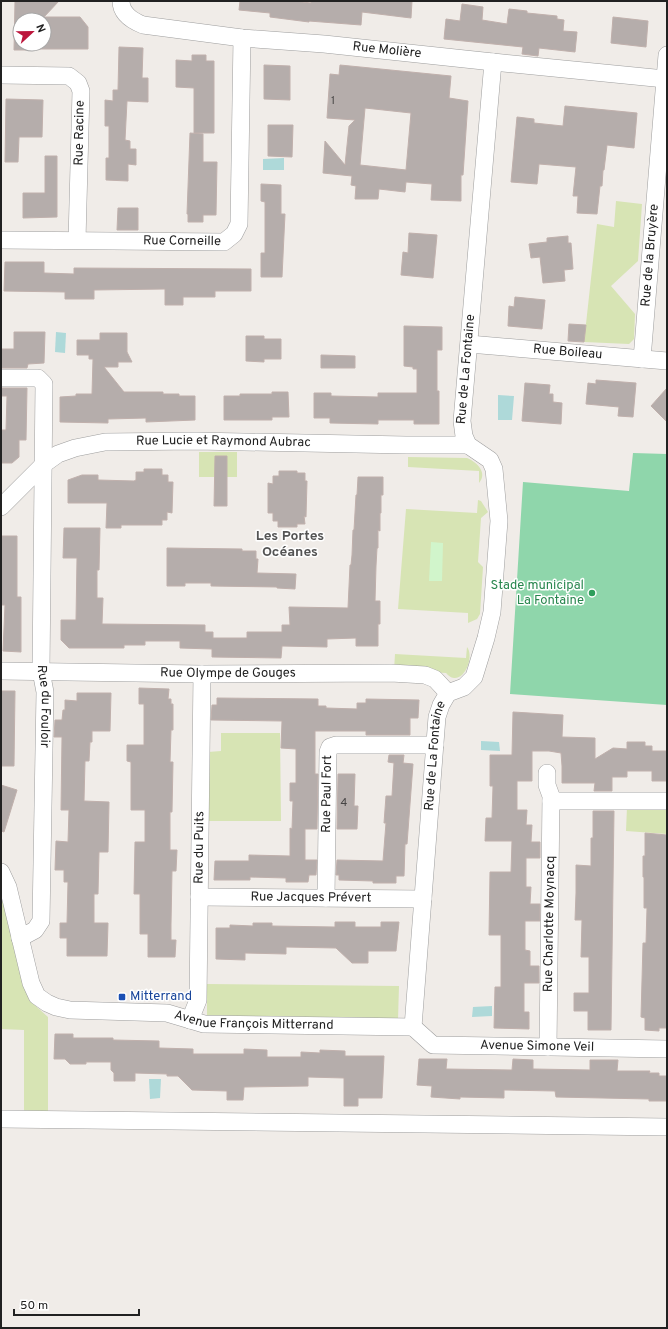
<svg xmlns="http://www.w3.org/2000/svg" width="668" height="1329" font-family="Overpass,sans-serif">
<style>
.grass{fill:#d7e4b4}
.park{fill:#d1f5cb}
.pitch{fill:#8fd6ab}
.water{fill:#aed9d9}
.building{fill:#b5adab;stroke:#c0b0ac;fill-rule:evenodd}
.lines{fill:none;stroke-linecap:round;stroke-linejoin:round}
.street-casing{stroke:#9e9e9e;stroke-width:18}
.street{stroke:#fff;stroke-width:17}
.leisure-dot{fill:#2e9e5b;stroke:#fff;stroke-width:1.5}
.transit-dot{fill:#1a4fb4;stroke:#fff;stroke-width:1.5}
.labels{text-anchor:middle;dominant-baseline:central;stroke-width:3;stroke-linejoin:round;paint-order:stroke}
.number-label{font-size:11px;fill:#464444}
.street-label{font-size:13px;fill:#212121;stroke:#fff}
.leisure-label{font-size:13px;fill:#27864d;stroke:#fff;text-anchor:end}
.transit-label{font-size:13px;fill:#164399;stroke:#fff;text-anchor:start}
.neighbourhood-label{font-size:14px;font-weight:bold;fill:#545454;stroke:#fff}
</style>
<rect width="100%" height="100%" fill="#f0ece8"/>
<g class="grass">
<path d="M616 201 642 204 638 261 611 286 635 314 634 339 629 344 584 342 597 224 614 227Z"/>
<rect x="199" y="452" width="38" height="25"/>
<path d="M408 457 467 458C477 462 488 473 479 483V471L408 467Z"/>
<path d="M478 500 481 501 488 512 481 518 478 562 483 567 480 614 477 619 468 623V613L398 609 406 509 477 513Z"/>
<path d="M467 647C474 656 466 679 454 678 451 678 448 675 446 673L394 670 395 654 466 658Z"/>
<path d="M221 733H280L281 821H208V752L221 751Z"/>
<path d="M627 807 667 809V834L626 831Z"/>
<path d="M1 883 29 1000 48 1017V1114L24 1113V1030L1 1029Z"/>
<path d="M207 984 399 986 398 1020 207 1017Z"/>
</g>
<path class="park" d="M431 542 443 543 442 581H429Z"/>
<path class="pitch" d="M633 453 667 454V705L510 694 523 482 629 491Z"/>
<g class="water">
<path d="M284 158V170H263V159Z"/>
<path d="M56 332 66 333 65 353 55 352Z"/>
<path d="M498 395 514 396 512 420H498Z"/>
<path d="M481 741 499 742 500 751 481 750Z"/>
<path d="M492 1006V1016L472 1017 473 1007Z"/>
<path d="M149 1079H161L160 1098 150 1099Z"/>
</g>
<g class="building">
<path d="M15 1H59L44 17H80L88 27V49H35V50H14ZM20 20H44V44H20Z"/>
<path d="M240 1H294L311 3V1H412L411 18 362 12 361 25 309 21V22L270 17V13L239 10Z"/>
<path d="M462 4 483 7 482 20 507 24 509 9 527 11V13L557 16V19L564 20 563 31 577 32 575 52 539 48 538 56 522 54 523 47 444 39 446 19 460 21Z"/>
<path d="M613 17 648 21 646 47 611 43Z"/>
<path d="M119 47 143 48 142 78H148V102L127 101 125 140 130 141V149H136V165L128 164V181L106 180V158H109V126H105V100L113 101V90H118Z"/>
<path d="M192 55H206V61H214V133H194V88L176 87V60L192 61Z"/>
<path d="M264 65 290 66V100L264 99Z"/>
<path d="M340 65 451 76 449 98 468 101 463 175H461V201L431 200 432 184 406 182 405 192 379 189 378 199H355L356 186 351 185 352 176 323 173 325 141 345 165 349 126 355 120 327 118 330 74 339 75ZM365 108 411 113 406 170 360 165Z"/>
<path d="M6 99 43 100 42 137H19L18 162H5Z"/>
<path d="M565 106 637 113 634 148 607 145 604 170H603L602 186H600L597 214 577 213 578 196H573L576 167 539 164 537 184 511 182 517 117 534 119V123L563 126Z"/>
<path d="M268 125H293L292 157 268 156Z"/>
<path d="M190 133 203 134V162H217L216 215H203V222H188V214H187Z"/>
<path d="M45 156H57V217L23 218V193H45Z"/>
<path d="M261 184 281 185V214H285L282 277H261V253H265V202L261 201Z"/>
<path d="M118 208H138V230H117Z"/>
<path d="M409 233 437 235 433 278 401 275 403 252 408 253Z"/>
<path d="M568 236V243H571L573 269 564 270 565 281 543 283 540 257 531 258 529 244 547 242V238Z"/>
<path d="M5 262H44V273L74 274V268L251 269V291H215V297H183V305H165V289L94 290V299H65V292L4 291Z"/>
<path d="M515 297 545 300 542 329 508 326 509 306 514 307Z"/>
<path d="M569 324 586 325 584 342 568 341Z"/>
<path d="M404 326 442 327V350H437V391H439V424H414V420H378V424L330 423V418H314V393H331V396L378 397V393H417V369H413V367L404 366Z"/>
<path d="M14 332H45L44 363 28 364 27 368H1V349H14Z"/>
<path d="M100 333H127V352L132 362H118V367H104L124 392H163V394H179V396H195V420L146 422V418L108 419V423L60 422V397L76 396V394H92L93 359H89V355H77V340H100Z"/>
<path d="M246 336H264V339H281V359H264V362L246 361Z"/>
<path d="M321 355 355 356V368H321Z"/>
<path d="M596 380 636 383 633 417 618 416 619 407 586 404 588 383 596 384Z"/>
<path d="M525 383 550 385 549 394H553V402L562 403 561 424 522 421Z"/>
<path d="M1 388H27L26 440H19V457L12 463H1V430H6L7 396H1Z"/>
<path d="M667 388V422L651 406Z"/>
<path d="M272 392H288L289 417H272V420H224V396H240V394H272Z"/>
<path d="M215 456H227V506H214Z"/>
<path d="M144 469H162V475H168V482H173L172 513 167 512V520H162V525H121V528H106L107 503H68V480L82 475H98V480L134 481 136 480V472H144Z"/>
<path d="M279 471H297V473H305V481H307L306 517 304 516 305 524H297V527H278V521H273V513H268V483L273 484V476H279Z"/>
<path d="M358 477H383V495H381V513H380V531L378 530V548H377L376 566 375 601H380V624H378V646H356V638L327 639V647L282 646 281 658 212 657V649L180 648V641H145V645H124V648H69L61 640V620H76L77 558H63L64 528H100L99 570H97V598H103L102 624 205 625V632H213V638H247V632H282V625H290L289 607 348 608 350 565H351L352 555 353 530H354L356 495H357Z"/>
<path d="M2 536H17V597H21V652L3 651 5 605H1V544Z"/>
<path d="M167 548 242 549V551H256V559H258L257 573 296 574 295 589 277 588V587L211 586V583H185V586H167Z"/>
<path d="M139 688 169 689 168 699H171V704H173V730H171L170 762H173L172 812H170V850H177L176 871H172L171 924V940H176L175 957H148V934H140V894H134L135 842H145V810H131V762L127 761V745H144V704H139Z"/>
<path d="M1 691H15L14 766H1Z"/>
<path d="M77 693H111L110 731H92V742H90L89 761H85L84 801 109 802 108 852H99L98 894H94V923H108L107 956H67V938H60V923H67L68 882H64V870H55L56 841 68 842 69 810H61L62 737H54L55 720H62L63 710H65V700L77 701Z"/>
<path d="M217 698 318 699V706H326V708L357 709V703H366V699L419 700 418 718H410V735H366V731H315V774H318L317 829H305V860H317L316 875H309L308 882H286V878L250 877V880H214L215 861H249V855L290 856V828L292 829 293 801H290V783H296V749L281 748 282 721 211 720 212 705H217Z"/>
<path d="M513 712 563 715 562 737 595 738V759L613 748 627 749V742H645V746H652V751H667V781H652V771H627V777H612V791H594L595 783H562V766L561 753 549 751H532V781H517V810H527L526 825H532L531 842H540V858H526V887H531L530 904H540V921H525V950L530 951V966H539V983H524V1012H529V1029L494 1028 495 987H501V935H489L490 872H511L512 841H485L486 818H492L493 786H490V755H512Z"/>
<path d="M389 755H404L403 763 413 764 407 844H405L404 876H396V883H373V881L339 880V875H336L337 860 383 861 386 823H384L386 796H392L394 763 388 762Z"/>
<path d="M338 774H355L354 806H358L357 829H337Z"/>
<path d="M1 785 17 790 4 832 1 831Z"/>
<path d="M593 811H614L611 1030H588V1011H574V993H589V957H581L582 920H575L576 893V865L591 866V838H593Z"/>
<path d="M645 833 667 835V1028H659V1031L645 1030V1018L641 1017 643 943H646L647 908H644V877H643V856H645Z"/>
<path d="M335 922H355V927H381V922H399L396 951H368V963H352L336 948 286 947V954L245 953V960L216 959V928H230V925L253 926V923H272V926L335 927Z"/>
<path d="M55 1034H73V1038H113V1040L159 1041V1048L193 1049V1054H244V1049L267 1050V1057H301V1052L320 1053V1050L345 1051V1056H384L382 1098H358V1106H344V1078L308 1077V1086L244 1087 243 1100H227V1091L192 1090 178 1076H167V1074L135 1073V1081H114V1073L111 1070V1062H86V1064H70L65 1059H54Z"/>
<path d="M419 1059H447L446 1069 512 1070 513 1059 533 1060V1069L590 1070V1060H618L617 1071H650L649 1073H659V1076H667V1101H649V1099L556 1097 555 1091 504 1090V1098L460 1097V1099L431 1097 432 1086 417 1085Z"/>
</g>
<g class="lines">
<defs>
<g id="street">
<path id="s1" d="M121 1C121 14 133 21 143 25L242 38 324 44 493 62 665 79"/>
<path d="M1 75 69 76 78 83 81 91 77 240"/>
<path id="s2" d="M1 240 224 242 234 234 239 224 242 38"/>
<path id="s3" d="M469 344 667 361"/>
<path id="s4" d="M642 359 667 55"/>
<path id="s5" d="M1 378H38L44 384 41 671 45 692 41 921 35 930 20 938"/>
<path id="s6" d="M1 507 44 464 58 454 75 448 105 442 196 441 406 445H468"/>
<path id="s7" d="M1 671 202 674 391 673 425 675 435 679 448 693"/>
<path d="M547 773V785L551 796 548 1047"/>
<path d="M551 801H667"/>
<path id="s8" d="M1 872 8 887 31 983 37 996 47 1003 56 1007 70 1010 167 1013 204 1024 413 1027"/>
<path id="s9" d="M199 897 423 899"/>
<path id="s10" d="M326 898 328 752 330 747 336 745H435"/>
<path id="s11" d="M190 1020 198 1000 202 674"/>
<path id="s12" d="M413 1027 437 717 441 705 448 693 464 687 474 677 486 638 492 612 499 521 494 469 490 460 468 445 464 436 462 421 493 62"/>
<path id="s13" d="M413 1027 433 1045 667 1049"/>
<path d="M1 1119 667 1127"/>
</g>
</defs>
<use href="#street" class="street-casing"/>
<use href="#street" class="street"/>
</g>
<circle class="leisure-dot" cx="592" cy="593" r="4"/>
<rect class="transit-dot" x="118" y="993" width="8" height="8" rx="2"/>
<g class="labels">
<g class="number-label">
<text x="333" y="101">1</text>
<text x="344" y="803">4</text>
</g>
<g class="street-label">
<text stroke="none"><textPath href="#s1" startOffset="280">Rue Molière</textPath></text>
<text transform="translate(80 133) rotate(-89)">Rue Racine</text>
<text stroke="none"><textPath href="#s2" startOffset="181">Rue Corneille</textPath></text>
<text stroke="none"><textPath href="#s4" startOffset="104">Rue de la Bruyère</textPath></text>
<text stroke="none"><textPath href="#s3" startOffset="99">Rue Boileau</textPath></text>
<text stroke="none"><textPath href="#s12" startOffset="693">Rue de La Fontaine</textPath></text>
<text stroke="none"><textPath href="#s6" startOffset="245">Rue Lucie et Raymond Aubrac</textPath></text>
<text stroke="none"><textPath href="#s7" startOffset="227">Rue Olympe de Gouges</textPath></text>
<text stroke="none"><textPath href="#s5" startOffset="368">Rue du Fouloir</textPath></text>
<text stroke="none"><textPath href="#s12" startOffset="272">Rue de La Fontaine</textPath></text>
<text stroke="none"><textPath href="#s10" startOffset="104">Rue Paul Fort</textPath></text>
<text stroke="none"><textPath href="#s11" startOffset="174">Rue du Puits</textPath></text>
<text stroke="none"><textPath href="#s9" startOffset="112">Rue Jacques Prévert</textPath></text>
<text transform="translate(550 924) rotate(-89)">Rue Charlotte Moynacq</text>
<text stroke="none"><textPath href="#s8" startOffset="351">Avenue François Mitterrand</textPath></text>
<text stroke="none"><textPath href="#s13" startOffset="131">Avenue Simone Veil</textPath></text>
</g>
<g class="leisure-label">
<text x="584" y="586">Stade municipal<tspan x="584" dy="15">La Fontaine</tspan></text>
</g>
<g class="transit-label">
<text x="130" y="997">Mitterrand</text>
</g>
<g class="neighbourhood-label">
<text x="290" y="536">Les Portes<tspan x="290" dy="16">Océanes</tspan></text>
</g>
</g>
<rect width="668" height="1329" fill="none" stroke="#212121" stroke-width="4"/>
<g transform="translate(32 32) rotate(68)"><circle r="19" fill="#ffffff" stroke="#a6a6a6"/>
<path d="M0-3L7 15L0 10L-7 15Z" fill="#bc153b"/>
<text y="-6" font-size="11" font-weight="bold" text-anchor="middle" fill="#212121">N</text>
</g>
<path d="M14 1309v6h125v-6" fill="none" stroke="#212121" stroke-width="2"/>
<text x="20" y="1309" font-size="12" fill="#212121" stroke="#ffffff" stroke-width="3" paint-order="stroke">50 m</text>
</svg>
